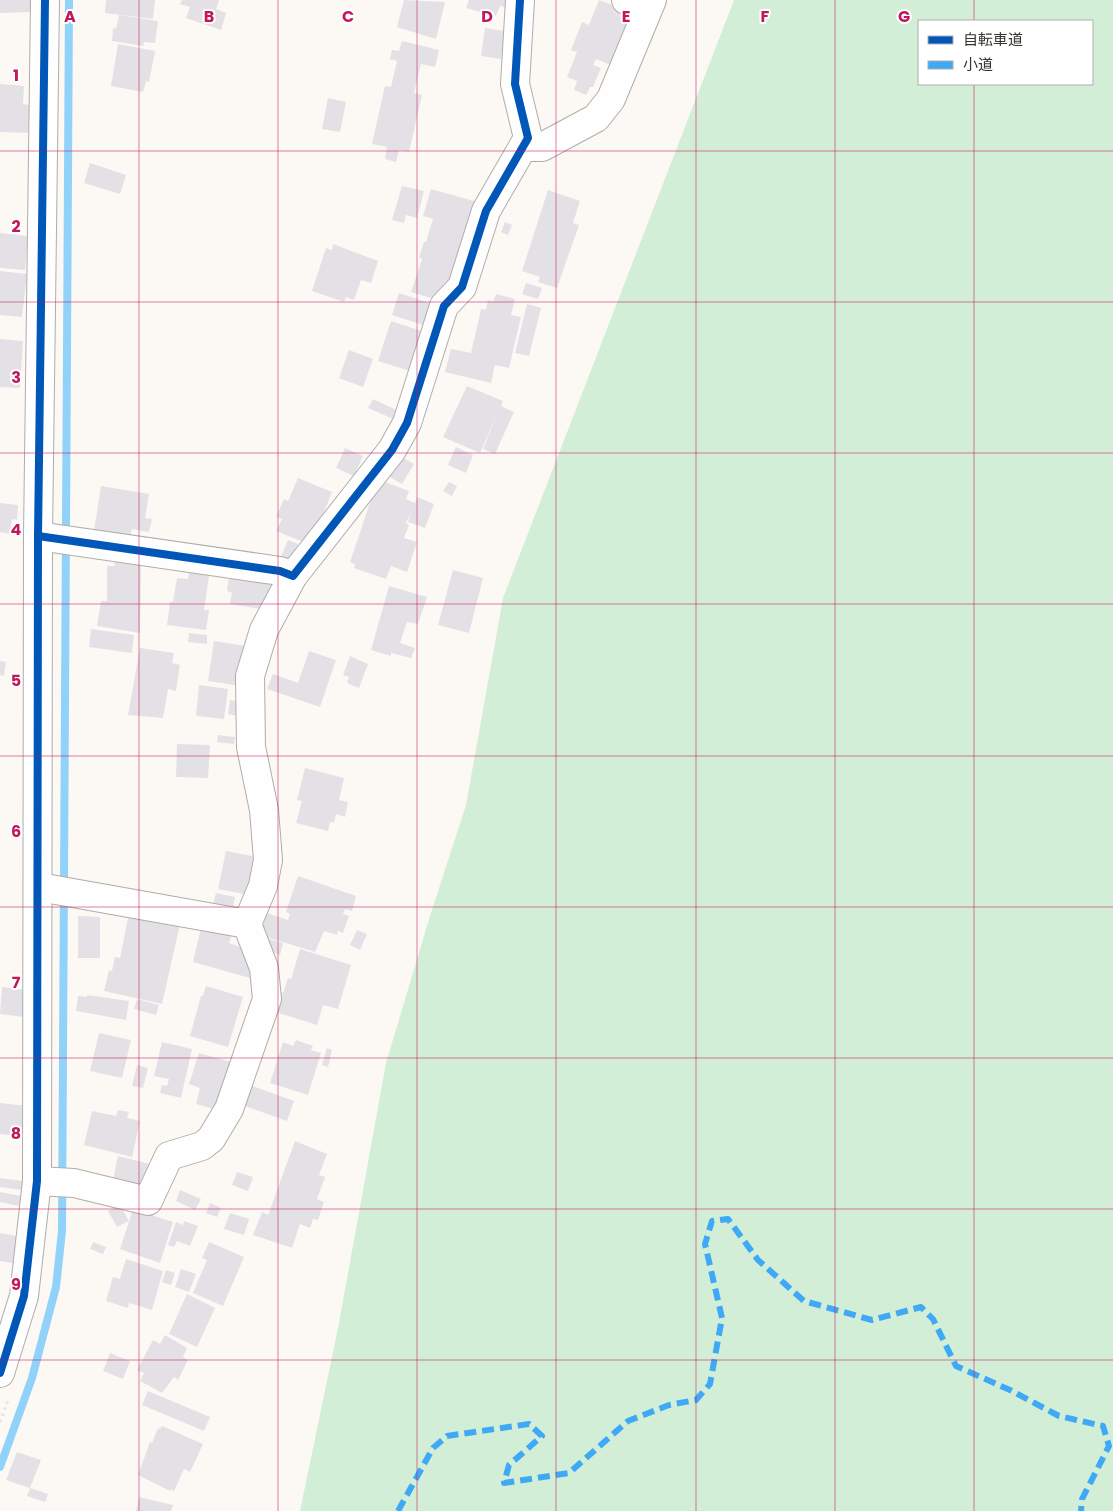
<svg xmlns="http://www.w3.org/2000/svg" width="1113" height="1511" font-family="Poppins,'Noto Sans JP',sans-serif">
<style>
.green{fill:#d3eed7;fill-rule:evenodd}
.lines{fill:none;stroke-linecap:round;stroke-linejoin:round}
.stream{stroke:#90d2f9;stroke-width:8}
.building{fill:#e3e1e5}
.minor-casing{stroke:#b0ada9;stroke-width:30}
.path{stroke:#e4e4e2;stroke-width:3;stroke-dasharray:2.5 4;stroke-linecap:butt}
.minor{stroke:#fffefe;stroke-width:28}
.quiet{stroke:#3fa9f5;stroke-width:6;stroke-dasharray:12 6;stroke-linecap:butt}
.cycleway-casing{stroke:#fff;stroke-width:11}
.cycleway{stroke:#0057b8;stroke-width:8}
.grid{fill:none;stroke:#c2185b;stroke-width:1;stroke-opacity:0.55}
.grid-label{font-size:16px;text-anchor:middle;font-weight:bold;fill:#c2185b;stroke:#fff;stroke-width:4;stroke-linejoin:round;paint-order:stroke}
</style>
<rect width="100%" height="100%" fill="#fcf9f5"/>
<path class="green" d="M734 0H1113V1511H300L339 1323 386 1063 430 916 466 805 503 598ZM919 21H1092V84H919Z"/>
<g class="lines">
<path class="stream" d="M0 1467 32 1378 56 1287 62 1231 69 0"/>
</g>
<g class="building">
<path d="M0 0H33V12L0 13Z"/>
<path d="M106 0H155L153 19 105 13Z"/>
<path d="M182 0H219L216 9 226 13 221 30 186 18 190 7 180 4Z"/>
<path d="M404 0 445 2 436 39 397 27Z"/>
<path d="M469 0H507L505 7 500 6 496 16 466 8Z"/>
<path d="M599 0 636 13 613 66 596 59 593 65 601 68 593 87H590L586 95 574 90 577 81 567 77 577 52 571 50 582 22 589 25Z"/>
<path d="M119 15 158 21 155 43 144 42 143 46 112 41 113 28 116 29Z"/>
<path d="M485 28 505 31 501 59 481 56Z"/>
<path d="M402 41 439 50 435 67 421 64 414 93 422 95 409 152 399 150 396 162 385 159 387 147 372 144 385 86 391 87 397 61 390 59 392 50 399 51Z"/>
<path d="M118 44 155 51 149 82 146 81 143 92 111 86Z"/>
<path d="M0 84 24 86 23 104 30 105 28 133 0 132Z"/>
<path d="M328 98 346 102 340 132 322 129Z"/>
<path d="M90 163 126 175 120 194 84 183Z"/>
<path d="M402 186 424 191 417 218 406 215 404 223 392 220Z"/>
<path d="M431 189 481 203 456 285 446 282 441 301 411 292 422 259 419 257 424 242H426L433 219 423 216Z"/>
<path d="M548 190 580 201 573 223 579 225 557 288 538 282 540 277 522 271Z"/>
<path d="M505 222 512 225 508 235 501 232Z"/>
<path d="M0 233 28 236 25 270 0 268Z"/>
<path d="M333 244 378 261 371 283 361 280 354 300 346 297 344 302 312 291 326 248 332 250Z"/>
<path d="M0 271 27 274 22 317 0 315Z"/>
<path d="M526 283 542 288 538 299 522 294Z"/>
<path d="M399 293 436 305 429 327 392 315Z"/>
<path d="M496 294 515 299 511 315 521 317 509 368 495 365 491 383 445 372 451 349 471 353 481 309 486 310 488 300 493 302Z"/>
<path d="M527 304 541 308 529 356 515 353Z"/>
<path d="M391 321 422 331 416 373 378 361Z"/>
<path d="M0 339 23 341 20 388 0 387Z"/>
<path d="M349 350 373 359 363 387 339 378Z"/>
<path d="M467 386 503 401 501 406 514 412 495 454 483 449 498 412 480 453 443 437Z"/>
<path d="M373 399 401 412 398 421 368 408Z"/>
<path d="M456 447 473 455 466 473 448 465Z"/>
<path d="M345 448 363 456 354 476 336 468Z"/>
<path d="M400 456 414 464 402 484 388 476Z"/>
<path d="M298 478 332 492 311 545 276 531 282 519 276 517 284 499 288 501Z"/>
<path d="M385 482 409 491 406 499 415 503 417 497 434 504 425 528 408 522 411 512 406 523 409 525 404 538 417 542 407 572 391 566 386 579 354 568 355 564 350 562 376 485 383 486Z"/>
<path d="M449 482 457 486 452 496 443 491Z"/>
<path d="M101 486 149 494 145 518 152 519 149 532 132 529 130 537 94 531Z"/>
<path d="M0 503 18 505 17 520 12 519 10 534 0 532Z"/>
<path d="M288 540 298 544 291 561 281 557Z"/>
<path d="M114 559 141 560 140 633 97 626 101 601H107V566H115Z"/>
<path d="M190 566 210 569 204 610H209L206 630 167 625 170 602H173L177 578 188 579Z"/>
<path d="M453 570 483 578 469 633 438 625Z"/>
<path d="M230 571 272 577 266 610 230 604 232 593 227 591Z"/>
<path d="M389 586 427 597 418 624 407 622 400 643 415 648 411 658 391 653V656L371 650Z"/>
<path d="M91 629 134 635 132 653 89 647Z"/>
<path d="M189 633 207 635V644L188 642Z"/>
<path d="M214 641 246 646 240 686 208 681Z"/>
<path d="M140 648 174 653 172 663 180 665 176 691 168 689 163 718 128 715Z"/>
<path d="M309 651 336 660 320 707 267 689 273 674 298 683Z"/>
<path d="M350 656 368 664 359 688 347 683 349 677 343 675Z"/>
<path d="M0 661 6 662 4 676 0 675Z"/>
<path d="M199 685 228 689 224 719 196 716Z"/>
<path d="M230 700 244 702 242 717 228 714Z"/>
<path d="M218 735 235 737 234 744 217 742Z"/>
<path d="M177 744 210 745 208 778 176 777Z"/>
<path d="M305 768 344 778 339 800 348 802 345 817 336 814 334 823 330 822 328 831 296 823 302 801 297 800Z"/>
<path d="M226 851 257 857 249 895 218 889Z"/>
<path d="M298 876 356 896 352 911 345 909 343 914 349 916 343 933 338 931 337 935 324 931 315 952 260 935 267 913 288 920 290 914 286 912Z"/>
<path d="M216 893 235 897 232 913 212 909Z"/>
<path d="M129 913 180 924 162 1004 104 991 109 970 112 971 115 957 120 958Z"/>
<path d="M78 916 100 917V958H78Z"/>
<path d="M201 928 233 931 229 943 255 952 260 981 193 962Z"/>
<path d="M357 930 367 934 360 950 350 945Z"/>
<path d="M263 937 283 943 280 955 264 949Z"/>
<path d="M300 949 351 965 338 1009 323 1005 317 1025 266 1009 273 990 283 993 288 978 291 979Z"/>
<path d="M206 986 243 997 228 1047 190 1036 201 996H203Z"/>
<path d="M2 987 27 990 24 1017 0 1014Z"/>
<path d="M87 995 129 1001 126 1020 76 1011 78 996 87 997Z"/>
<path d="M137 999 159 1005 156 1015 134 1009Z"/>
<path d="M99 1033 131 1040 122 1078 90 1071Z"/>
<path d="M296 1040 313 1046 311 1050 321 1053 308 1095 270 1083 283 1042 293 1046Z"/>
<path d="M162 1042 192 1049 181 1098 160 1093 162 1085 167 1086 169 1079 154 1076Z"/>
<path d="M327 1048 332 1050 328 1067 322 1065Z"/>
<path d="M199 1053 231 1062 217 1110 196 1104 200 1088 189 1084Z"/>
<path d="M137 1065 148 1068 143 1088 132 1086Z"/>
<path d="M247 1084 294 1101 287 1121 239 1104Z"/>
<path d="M0 1103 27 1106 24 1137 0 1134Z"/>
<path d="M118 1110 129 1112 127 1118 140 1121 132 1157 84 1145 92 1111 116 1116Z"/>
<path d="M295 1141 327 1154 319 1175 325 1177 317 1199 324 1202 318 1220 313 1219 310 1228 300 1224 292 1248 253 1235 262 1212 268 1215Z"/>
<path d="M118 1156 150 1164 143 1193 112 1185Z"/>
<path d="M237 1172 253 1177 248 1191 232 1185Z"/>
<path d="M0 1178 23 1181 22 1190 0 1187Z"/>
<path d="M180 1190 201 1199 195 1210 176 1201Z"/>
<path d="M0 1192 21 1196 19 1206 0 1202Z"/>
<path d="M210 1203 221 1208 217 1217 206 1213Z"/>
<path d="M120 1205 129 1221 117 1227 108 1211Z"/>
<path d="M133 1209 173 1222 160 1263 120 1249Z"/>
<path d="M230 1213 249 1219 244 1235 224 1229Z"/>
<path d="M184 1221 198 1226 190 1246 177 1241 174 1247 168 1245 176 1222 183 1225Z"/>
<path d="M0 1233 22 1237 17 1264 0 1261Z"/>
<path d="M93 1242 106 1247 103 1254 90 1249Z"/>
<path d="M209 1242 244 1257 223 1306 193 1293 207 1260 202 1258Z"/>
<path d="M126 1259 163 1271 152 1310 129 1303 128 1308 106 1301 113 1277 120 1279Z"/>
<path d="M181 1269 196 1274 189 1292 175 1287Z"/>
<path d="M166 1270 175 1273 171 1285 162 1282Z"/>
<path d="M187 1294 215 1308 197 1347 169 1334Z"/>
<path d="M165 1335 187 1348 183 1357 188 1360 178 1380 174 1377 162 1393 140 1381 144 1373 137 1370 153 1340 160 1344Z"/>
<path d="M110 1353 130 1361 123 1379 103 1371Z"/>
<path d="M148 1391 210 1417 204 1431 142 1405Z"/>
<path d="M162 1426 203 1444 190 1472 184 1469 174 1491 171 1489 170 1491 138 1475 150 1442 152 1443 158 1428 160 1429Z"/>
<path d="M17 1452 41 1460 30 1488 6 1480Z"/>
<path d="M30 1488 48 1494 45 1502 27 1496Z"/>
<path d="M139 1497 173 1505 171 1511H136Z"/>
</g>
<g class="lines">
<defs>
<g id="minor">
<path d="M626 0 648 8"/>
<path d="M523 147H542L596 118 611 99 652 0"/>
<path d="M38 536 280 571 293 576 392 450 407 423 444 306 462 287 486 211 528 138 515 84 520 0"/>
<path d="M39 887 247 924 263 886 268 860 264 810 251 747 250 676 264 630 293 576"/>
<path d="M37 1181 74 1183 148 1201 169 1156 202 1146 211 1139 229 1109 267 999 264 968 247 924"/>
<path d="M0 1373 24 1296 37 1181 38 536 45 0"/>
</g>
</defs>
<use href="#minor" class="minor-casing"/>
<path class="path" d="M0 1422 9 1398"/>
<use href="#minor" class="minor"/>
<path class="quiet" d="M398 1511 433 1448 447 1436 529 1424 542 1436 509 1465 504 1483 569 1473 628 1421 669 1405 696 1400 710 1384 722 1318 705 1244 712 1221 728 1219 758 1260 804 1301 872 1320 921 1307 933 1319 956 1366 1010 1390 1059 1416 1103 1426 1109 1446 1082 1499 1081 1511"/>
<defs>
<g id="cycleway">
<path d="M38 536 280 571 293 576 392 450 407 423 444 306 462 287 486 211 528 138 515 84 520 0"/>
<path d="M0 1373 24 1296 37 1181 38 536 45 0"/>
</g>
</defs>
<use href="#cycleway" class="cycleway-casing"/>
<use href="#cycleway" class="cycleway"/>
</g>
<path class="grid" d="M139 0V1511M278 0V1511M417 0V1511M556 0V1511M696 0V1511M835 0V1511M974 0V21M974 84V1511M0 151H1113M0 302H1113M0 453H1113M0 604H1113M0 756H1113M0 907H1113M0 1058H1113M0 1209H1113M0 1360H1113"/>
<g class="grid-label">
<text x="70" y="22">A</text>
<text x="209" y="22">B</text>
<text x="348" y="22">C</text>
<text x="487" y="22">D</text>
<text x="626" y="22">E</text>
<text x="765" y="22">F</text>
<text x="904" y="22">G</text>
<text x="16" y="81">1</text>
<text x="16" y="232">2</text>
<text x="16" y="383">3</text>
<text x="16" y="535">4</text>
<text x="16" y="686">5</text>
<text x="16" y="837">6</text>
<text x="16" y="988">7</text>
<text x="16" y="1139">8</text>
<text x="16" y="1290">9</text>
</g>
<rect x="918" y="20" width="175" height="65" fill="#ffffff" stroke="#afaeac"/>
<rect x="928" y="36" width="25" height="8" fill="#0057b8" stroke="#afaeac"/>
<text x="963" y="45" font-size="15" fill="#37342f">自転車道</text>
<rect x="928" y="61" width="25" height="8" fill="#3fa9f5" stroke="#afaeac"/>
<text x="963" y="70" font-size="15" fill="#37342f">小道</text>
</svg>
